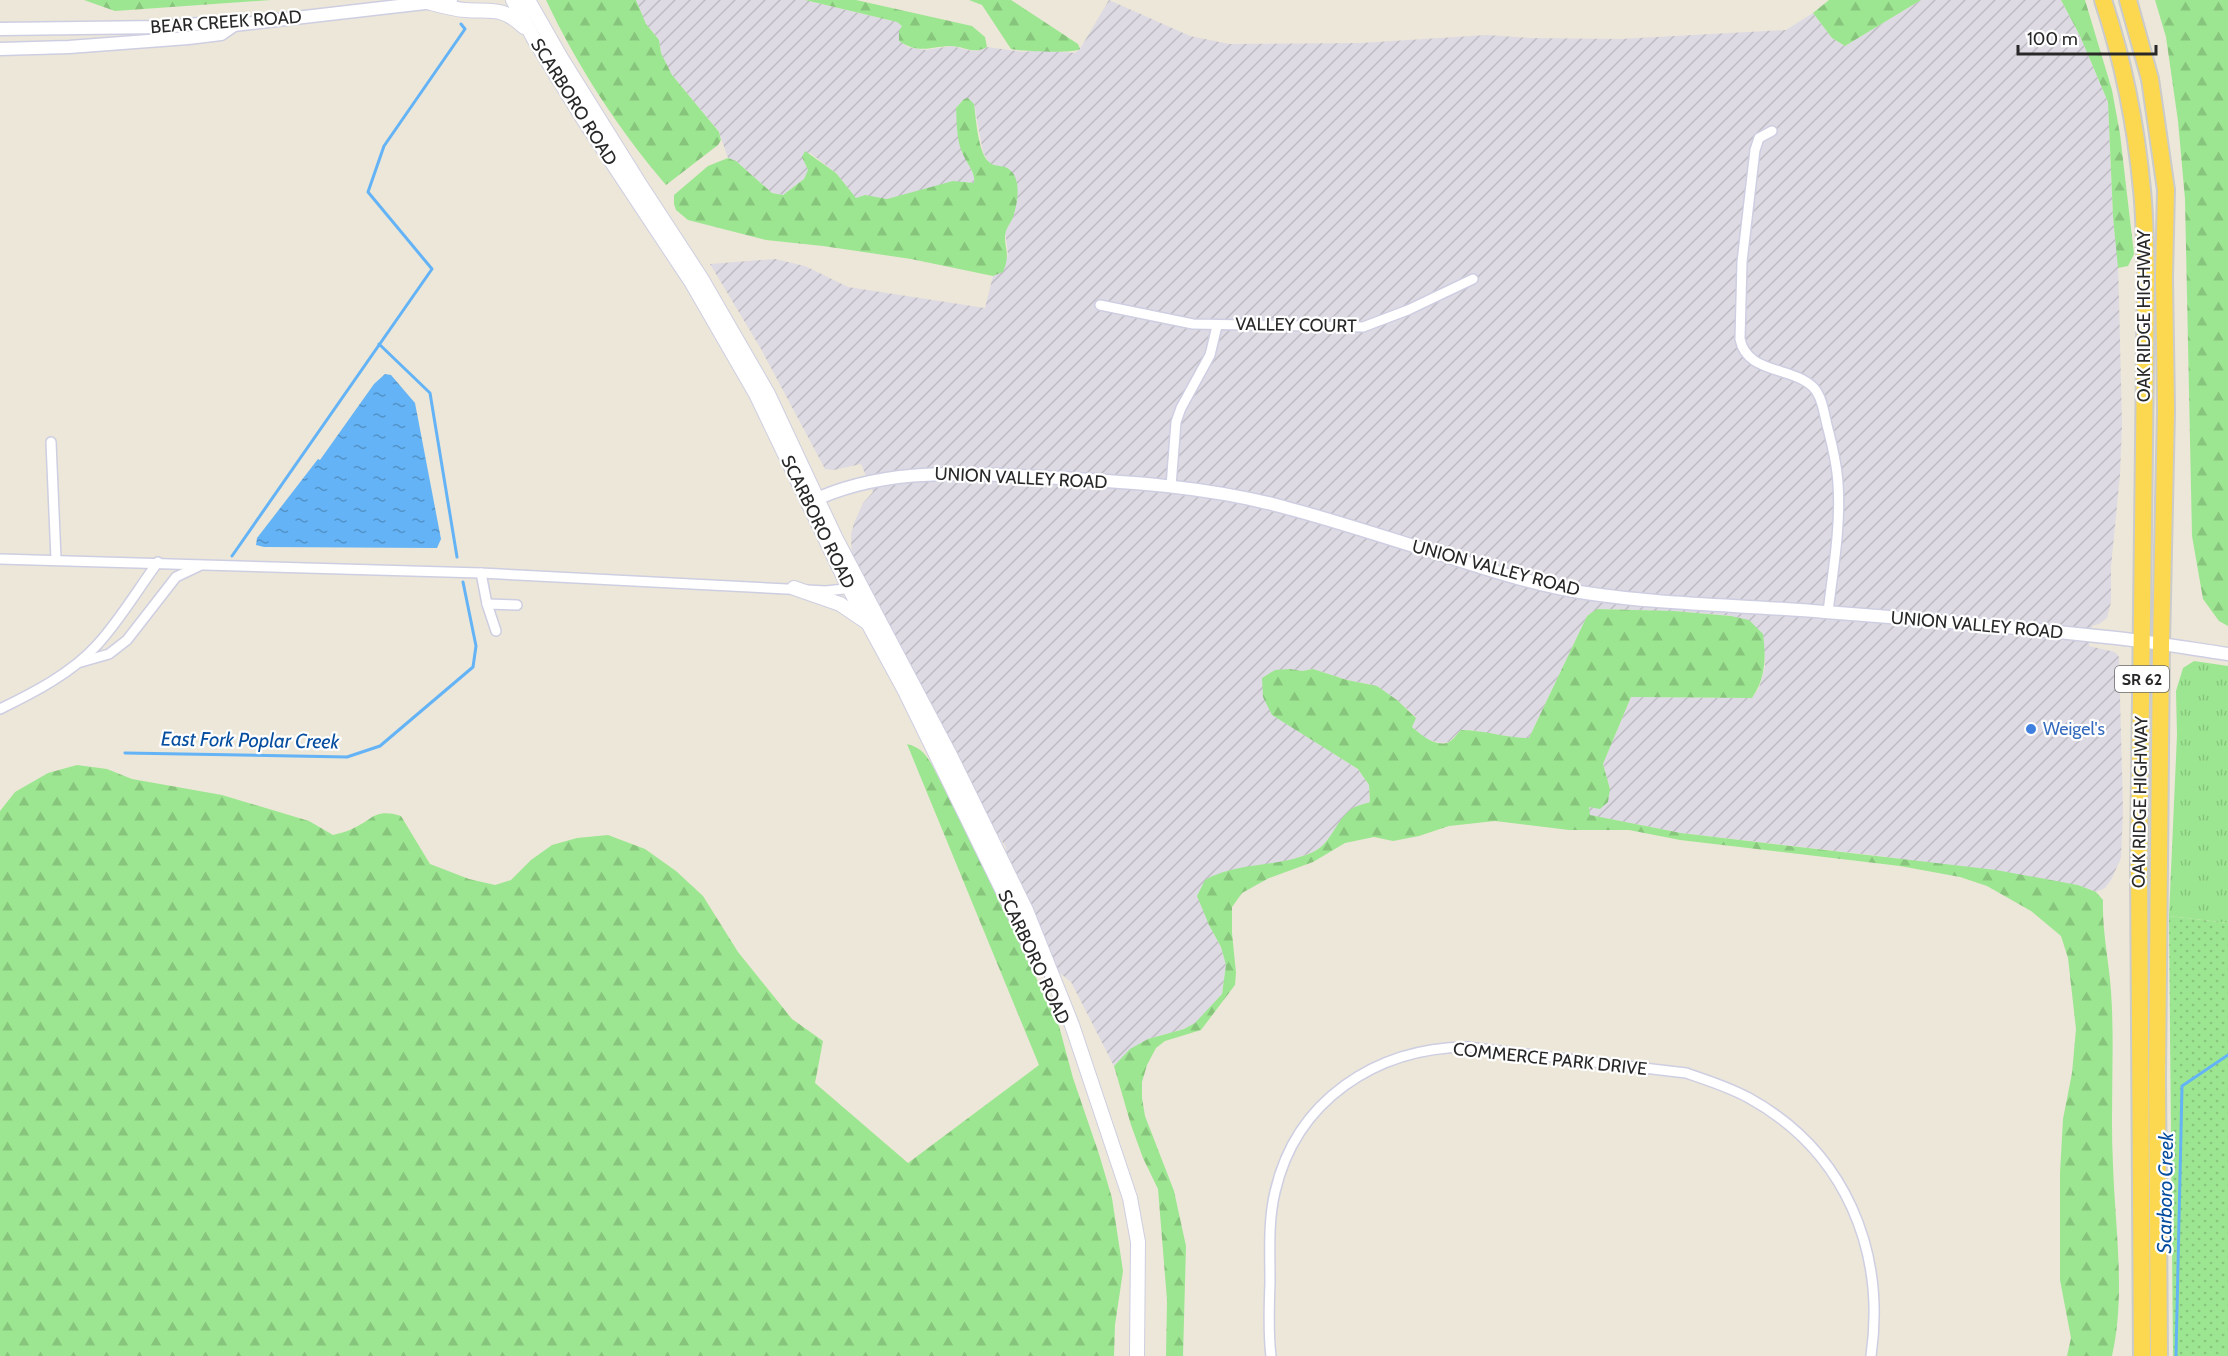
<svg xmlns="http://www.w3.org/2000/svg" width="2228" height="1356" font-family="Cabin,sans-serif">
<style>
.industrial{fill:url(#industrial-furrows)}
.grass{fill:url(#grass-tufts)}
.forest{fill:url(#forest-firs)}
.garden{fill:url(#garden-dots)}
.water{fill:url(#water-ripples)}
.lines{fill:none;stroke-linecap:round;stroke-linejoin:round}
.stream{stroke:#63b3f6;stroke-width:3}
.minor-casing{stroke:#cecee2;stroke-width:12}
.tertiary-casing{stroke:#cecee2;stroke-width:15}
.secondary-casing{stroke:#cecee2;stroke-width:16}
.trunk-casing{stroke:#cbcbcb;stroke-width:20}
.minor{stroke:#fff;stroke-width:9}
.tertiary{stroke:#fff;stroke-width:12}
.secondary{stroke:#fff;stroke-width:14}
.trunk{stroke:#fcd850;stroke-width:16}
.shop-dot{fill:#3f7fe0;stroke:#fff;stroke-width:2}
.labels{text-anchor:middle;dominant-baseline:central;stroke-width:4.5;stroke-linejoin:round;paint-order:stroke}
.shield{fill:#fff;stroke:#686868;stroke-width:1.5}
.shield-label{font-size:16px;font-weight:bold;fill:#282828}
.street-label{font-size:18px;fill:#282828;stroke:#fff}
.shop-label{font-size:18px;fill:#366cbe;stroke:#fff;text-anchor:start}
.water-label{font-size:20px;font-style:italic;fill:#054d9f;stroke:#fff}
</style>
<defs>
<pattern id="industrial-furrows" width="10" height="10" patternUnits="userSpaceOnUse" patternTransform="scale(1.5)"><rect width="10" height="10" fill="#dedae3"/><path d="M-1 1l2-2M0 10L10 0M9 11l2-2" fill="none" stroke="#bebbc3"/></pattern>
<pattern id="grass-tufts" width="24" height="20" patternUnits="userSpaceOnUse" patternTransform="scale(1.5)"><rect width="24" height="20" fill="#9de691"/><path d="M3 7l-1-3M5 7V3M7 7l1-3M15 17l-1-3M17 17v-4M19 17l1-3" fill="none" stroke="#87c57d"/></pattern>
<pattern id="forest-firs" width="22" height="20" patternUnits="userSpaceOnUse" patternTransform="scale(1.5)"><rect width="22" height="20" fill="#9de691"/><path d="M5 1l3.5 6h-7zM16 11l3.5 6h-7z" fill="#87c57d"/></pattern>
<pattern id="garden-dots" width="8" height="8" patternUnits="userSpaceOnUse" patternTransform="scale(1.5)"><rect width="8" height="8" fill="#9de691"/><path d="M2 2h.1M6 6h.1" fill="none" stroke="#87c57d" stroke-width="1.8" stroke-linecap="round"/></pattern>
<pattern id="water-ripples" width="26" height="14" patternUnits="userSpaceOnUse" patternTransform="scale(1.5)"><rect width="26" height="14" fill="#63b3f6"/><path d="M2 4q2-2 4 0t4 0M15 11q2-2 4 0t4 0" fill="none" stroke="#5292c7"/></pattern>
</defs>
<rect width="100%" height="100%" fill="#ece7d8"/>
<path class="industrial" d="M636 0H805L897 22 902 26 900 41 908 47 926 50 952 46 972 51 981 50 987 47 1024 52 1042 50 1075 53 1080 49 1109 0 1190 36 1229 44 1361 43 1487 35 1529 38 1620 39 1786 30 1813 13 1832 38 1845 46 1921 0H2061L2080 36 2108 102 2113 217 2118 259 2122 425 2120 475 2111 567V602L2107 618 2099 624 2092 626 2089 646 2115 652 2119 657 2123 810 2121 858 2111 880 2105 888 2096 892 2078 885 1879 856 1681 833 1589 815V807L1610 789 1603 764 1631 697 1752 698 1759 688 1765 667 1763 634 1731 616 1674 611 1597 609 1587 616 1529 738H1516L1471 730H1461L1449 742 1440 743 1426 739 1412 727 1416 717 1397 700 1377 686 1347 680 1313 669 1302 671 1289 669V725L1358 769 1369 785 1370 802 1357 806 1321 847 1313 852 1198 896 1209 925 1221 947 1226 965 1222 994 1196 1023 1184 1029 1148 1039 1130 1050 1114 1066 1071 982 1056 970 1031 904 1006 852V847L991 825 852 561 851 535 854 523 863 503 873 492 861 464 834 470 825 469 761 349 710 264 775 259 805 266 848 287 985 308 993 276 1002 272 1008 254 997 166 989 163 983 152 974 104 964 99 956 108 962 152 975 177 974 183 964 182 887 199 855 198 836 173 809 152 805 165 809 170 804 179 783 195 772 193 736 161 728 158 719 132 672 75 661 53 659 40 646 24Z"/>
<path class="grass" d="M2194 661 2228 666V923L2169 916 2177 735 2176 691 2183 668Z"/>
<g class="forest">
<path d="M84 0H271L115 11Z"/>
<path d="M546 0H636L646 24 659 40 661 53 672 75 719 132 721 140 718 145 666 185C619 130 577 66 546 0Z"/>
<path d="M805 0H856L972 26 985 37 987 47C974 55 964 46 950 46 930 47 918 54 899 41V31L902 26 897 22Z"/>
<path d="M969 0H1011L1078 44 1080 49C1073 54 1021 51 1011 49L982 5Z"/>
<path d="M1829 0H1921L1845 46 1832 38 1813 13Z"/>
<path d="M2061 0H2085L2112 90 2120 134 2134 254 2128 266 2118 268 2113 217 2108 102 2080 36Z"/>
<path d="M2155 0H2228V626L2219 621 2203 599 2192 536 2185 199 2178 121 2166 37Z"/>
<path d="M968 98 974 104C976 118 978 153 989 162 995 168 1004 164 1010 170 1021 179 1018 201 1014 214 1013 220 1008 225 1006 231 1002 246 1012 252 1003 272L993 276 911 259 823 246 766 240 688 220 676 210 674 204V195L708 166 728 158 736 161 772 193 783 195 804 179 808 170 802 157 805 151 836 173 856 198 865 195 887 199 953 181 974 183C976 172 966 163 962 152 956 138 957 122 956 108L964 99Z"/>
<path d="M1597 609 1674 611 1731 616 1749 620 1763 634C1766 657 1766 678 1752 698L1631 697 1603 764 1610 789 1608 802 1600 809 1589 807 1590 815 1681 833 1996 870 2078 885 2096 892 2103 900C2102 931 2109 961 2111 991 2115 1049 2110 1107 2113 1165 2115 1227 2126 1295 2112 1356H2067L2071 1338 2060 1280V1173L2063 1119 2072 1073 2076 1029 2068 958 2061 936 2031 911 1987 886 1960 877 1900 866 1680 840 1629 830H1569L1495 821 1449 826 1419 836 1393 841 1374 837 1345 843 1313 862 1269 878 1242 893 1232 907V933L1236 973 1235 985 1201 1030 1165 1041 1156 1048 1147 1065 1142 1082V1098L1145 1116 1174 1191 1186 1246 1183 1356H1166L1167 1300 1158 1189 1143 1158 1131 1125 1114 1066 1130 1049 1148 1039 1184 1029 1195 1023 1222 994 1226 965 1221 947 1209 925 1197 896 1205 880C1237 861 1279 868 1313 852 1329 845 1334 826 1346 814 1352 806 1361 805 1370 802L1369 785 1358 769 1272 715 1263 697 1262 678 1275 670 1290 669 1302 671 1313 669 1347 680 1377 686 1397 700 1416 718 1412 727C1421 735 1436 748 1449 742 1453 740 1457 734 1461 730 1484 730 1506 738 1529 738L1587 616Z"/>
<path d="M907 744C919 747 924 752 931 763L979 857 1059 1026 1073 1078 1099 1154 1112 1198 1123 1271 1115 1325 1114 1356H0V811L15 792 48 773 77 765 107 769 132 779 222 795 309 821 333 835C339 833 346 832 352 829 373 820 374 808 401 816L430 864 469 879 495 885 511 880 531 860 552 845 577 838 608 835 645 849 676 871 703 896 738 952 792 1019 823 1041 815 1083 908 1163 1039 1065Z"/>
</g>
<path class="garden" d="M2169 916 2228 923V1356H2173Z"/>
<path class="water" d="M385 374 391 375 415 403 441 539 437 548 264 547 256 545 257 538 318 459 320 460 374 384Z"/>
<g class="lines">
<g class="stream">
<path d="M379 344 430 393 457 557"/>
<path d="M232 556 432 269 368 192 384 146 465 29 461 24"/>
<path d="M125 753 347 757 380 746 473 667 476 646 463 582"/>
<path d="M2176 1356 2182 1086 2228 1055"/>
</g>
<defs>
<g id="minor">
<path d="M1772 131 1759 138 1755 150 1742 262 1740 339C1747 374 1791 366 1813 387 1822 396 1824 413 1827 425 1832 444 1837 464 1838 484 1841 526 1833 570 1828 612"/>
<path d="M1100 305 1193 324 1363 327 1408 310 1473 279"/>
<path d="M51 442 56 559"/>
<path d="M1171 486 1176 422 1181 408 1210 355 1217 326"/>
<path d="M0 559 481 573 826 591 853 588"/>
<path d="M481 573 487 604 496 631"/>
<path d="M487 604 517 605"/>
<path d="M81 662 109 654 127 640 176 577 199 566"/>
<path d="M0 709C33 693 72 673 97 645 120 620 138 589 158 562"/>
<path d="M1271 1356C1268 1332 1269 1307 1270 1283 1270 1252 1268 1221 1275 1192 1296 1100 1376 1048 1467 1047L1686 1073C1707 1080 1729 1087 1749 1098 1845 1151 1886 1250 1871 1356"/>
</g>
<g id="tertiary">
<path d="M0 29 161 27 200 24 234 25 451 0"/>
<path d="M0 49 69 47 188 38 221 34 234 25"/>
<path d="M808 503C875 470 949 472 1021 476 1110 481 1201 484 1287 508 1340 522 1393 540 1446 556 1492 571 1539 586 1586 593 1665 605 1745 605 1825 612 1918 619 2012 627 2106 637 2147 641 2187 648 2228 654"/>
</g>
<g id="secondary">
<path d="M513 0 534 39 584 120 692 283 756 394 849 588 905 691 1040 967"/>
<path d="M528 0 561 58 639 183 701 278 768 394 835 537 950 755 1026 910 1072 1025 1130 1198 1138 1242 1137 1356"/>
<path d="M427 2C439 5 452 9 465 10 492 12 502 6 524 27"/>
<path d="M794 588 840 604 865 621"/>
</g>
<g id="trunk">
<path d="M2103 0C2123 60 2136 126 2142 190 2145 218 2145 248 2146 277L2139 864 2142 1356"/>
<path d="M2128 0 2150 79 2166 190 2164 277 2166 410 2161 645 2157 1078 2159 1356"/>
</g>
</defs>
<use href="#minor" class="minor-casing"/>
<use href="#tertiary" class="tertiary-casing"/>
<use href="#secondary" class="secondary-casing"/>
<use href="#trunk" class="trunk-casing"/>
<use href="#minor" class="minor"/>
<use href="#tertiary" class="tertiary"/>
<use href="#secondary" class="secondary"/>
<use href="#trunk" class="trunk"/>
</g>
<circle class="shop-dot" cx="2031" cy="729" r="6"/>
<g class="labels">
<rect class="shield" x="2115" y="666" width="54" height="26" rx="4.5"/>
<g class="shield-label">
<text x="2142" y="679">SR 62</text>
</g>
<g class="street-label">
<text transform="translate(226 22) rotate(-4)">BEAR CREEK ROAD</text>
<text transform="translate(574 102) rotate(58)">SCARBORO ROAD</text>
<text transform="translate(2144 316) rotate(-90)">OAK RIDGE HIGHWAY</text>
<text transform="translate(1296 325) rotate(1)">VALLEY COURT</text>
<text transform="translate(1021 478) rotate(3)">UNION VALLEY ROAD</text>
<text transform="translate(818 522) rotate(64)">SCARBORO ROAD</text>
<text transform="translate(1496 568) rotate(15)">UNION VALLEY ROAD</text>
<text transform="translate(1977 625) rotate(5)">UNION VALLEY ROAD</text>
<text transform="translate(2140 802) rotate(-89)">OAK RIDGE HIGHWAY</text>
<text transform="translate(1034 957) rotate(65)">SCARBORO ROAD</text>
<text transform="translate(1550 1059) rotate(6)">COMMERCE PARK DRIVE</text>
</g>
<g class="shop-label">
<text x="2043" y="729">Weigel's</text>
</g>
<g class="water-label">
<text transform="translate(250 740) rotate(1)">East Fork Poplar Creek</text>
<text transform="translate(2165 1193) rotate(-89)">Scarboro Creek</text>
</g>
</g>
<path d="M2018 45v9h138v-9" fill="none" stroke="#282828" stroke-width="3"/>
<text x="2027" y="45" font-size="18" fill="#282828" stroke="#ffffff" stroke-width="4.5" paint-order="stroke">100 m</text>
</svg>
